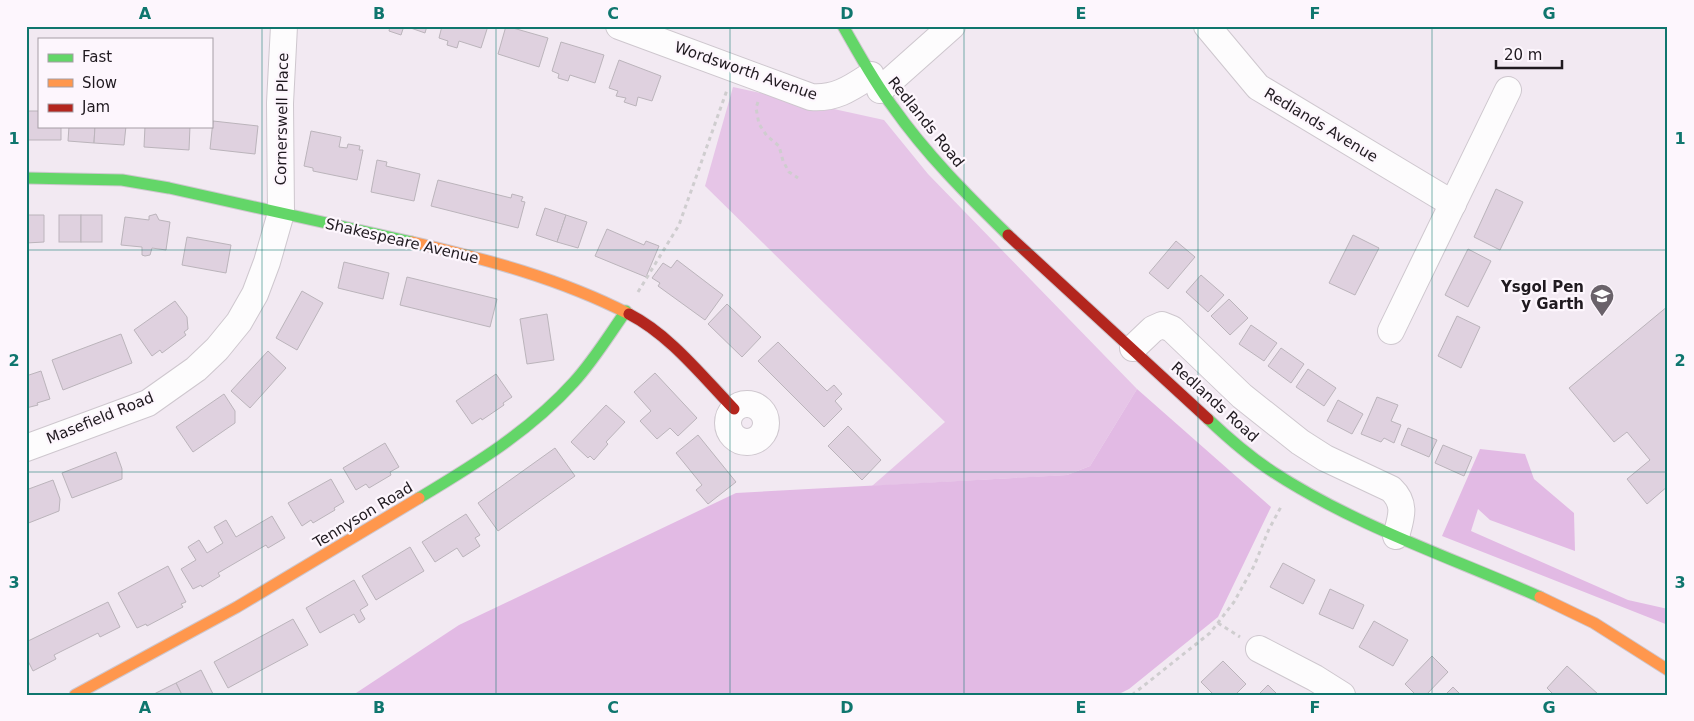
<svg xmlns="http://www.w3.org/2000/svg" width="1694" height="721" font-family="'DejaVu Sans',sans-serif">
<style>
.green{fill:#e6c5e7}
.forest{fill:#e2bae4}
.building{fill:#dfd1df;stroke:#bbb4bb}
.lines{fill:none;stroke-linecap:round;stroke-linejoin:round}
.street-casing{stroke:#cec7ce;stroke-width:28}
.fast-casing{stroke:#cec7ce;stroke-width:13}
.slow-casing{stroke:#cec7ce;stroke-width:13}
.jam-casing{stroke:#cec7ce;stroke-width:13}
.path{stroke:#cfcdcf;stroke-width:3;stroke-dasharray:4 4;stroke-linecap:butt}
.street{stroke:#fdfcfd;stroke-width:26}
.fast{stroke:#63d668;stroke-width:11}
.slow{stroke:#ff974d;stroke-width:11}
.jam{stroke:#b3261e;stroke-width:11}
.grid{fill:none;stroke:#0f766e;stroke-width:1;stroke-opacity:0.55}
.labels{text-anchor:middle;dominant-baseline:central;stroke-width:4.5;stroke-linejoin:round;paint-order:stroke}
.street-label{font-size:15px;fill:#201a20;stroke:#fdf6fd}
.poi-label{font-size:15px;font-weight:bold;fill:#201a20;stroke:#fdf6fd;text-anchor:end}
.neatline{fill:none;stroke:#0f766e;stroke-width:2}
.grid-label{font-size:16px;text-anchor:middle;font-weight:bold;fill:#0f766e}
</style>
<rect width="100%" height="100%" fill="#f2e9f2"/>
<path class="green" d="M733 87 884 120 928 174 1137 389 1090 466 1067 475 872 486 945 422 705 186Z"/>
<g class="forest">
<path d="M1137 389 1271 507 1218 617 1129 689 1117 695H353L459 625 736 493 1067 475 1090 466Z"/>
<path d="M1480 449 1525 454 1534 479 1574 513 1575 551 1490 520 1478 509 1471 531 1628 600 1668 609V625L1442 536Z"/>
</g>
<g class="building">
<path d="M390 26H404L401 35 389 31Z"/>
<path d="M405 26H427L425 33Z"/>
<path d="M442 26H488L481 48 459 41 457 48 447 45 448 41 439 38Z"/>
<path d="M506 26 548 38 539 67 498 54Z"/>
<path d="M561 42 604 55 595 83 570 75 568 81 558 78 559 74 552 71Z"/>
<path d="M619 60 661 76 652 101 638 97 636 106 624 102 626 98 616 96 618 91 609 88Z"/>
<path d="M26 111H39V126H61V140H26Z"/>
<path d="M213 121 258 126 255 154 210 149Z"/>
<path d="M69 126H95L94 143 68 141Z"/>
<path d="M95 126H126L124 145 94 143Z"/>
<path d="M145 126H190L189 150 144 147Z"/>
<path d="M311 131 341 137 339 147 347 148 348 144 360 146 359 150H363L357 180 313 171V168L304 166Z"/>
<path d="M377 160 387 162 386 166 420 174 414 201 371 192Z"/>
<path d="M438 180 511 198 512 194 523 197 521 201 525 202 518 228 431 206Z"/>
<path d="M1496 189 1523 202 1500 250 1474 237Z"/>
<path d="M545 208 566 215 557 242 536 235Z"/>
<path d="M156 214 159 220 170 222 166 250 152 248 150 255 145 256 142 255V247L121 245 125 217 149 220V216Z"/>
<path d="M26 215H44V242L26 243Z"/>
<rect x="59" y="215" width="22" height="27"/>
<rect x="81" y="215" width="21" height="27"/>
<path d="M566 215 587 222 578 248 557 242Z"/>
<path d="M607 229 644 245 646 241 659 246 646 277 595 256Z"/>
<path d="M1353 235 1379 248 1355 295 1329 283Z"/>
<path d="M187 237 231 245 226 273 182 265Z"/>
<path d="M1176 241 1195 257 1168 289 1149 273Z"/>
<path d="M1468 249 1491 261 1468 307 1445 295Z"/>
<path d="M677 260 723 295 705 320 658 286 660 283 652 278 663 263 671 268Z"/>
<path d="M344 262 389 273 383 299 338 288Z"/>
<path d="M1201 275 1224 295 1208 312 1186 292Z"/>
<path d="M407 277 497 299 490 327 400 305Z"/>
<path d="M302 291 323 303 297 350 276 338Z"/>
<path d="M1229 299 1248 318 1230 335 1211 316Z"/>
<path d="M175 301 187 317 188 329 184 332 186 335 162 353 160 350 152 356 134 330Z"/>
<path d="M727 304 761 337 742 357 708 324Z"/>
<path d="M1668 306V388L1665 389 1668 392V486L1647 504 1627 479 1650 460 1627 432 1614 442 1569 388Z"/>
<path d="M547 314 554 360 527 364 520 319Z"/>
<path d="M1457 316 1480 327 1461 368 1438 356Z"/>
<path d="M1251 325 1277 343 1264 361 1239 344Z"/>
<path d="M121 334 132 363 63 390 52 360Z"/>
<path d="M778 342 827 391 834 385 842 394 835 401 842 409 824 427 758 361Z"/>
<path d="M1281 348 1304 364 1291 383 1268 366Z"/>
<path d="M268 351 286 368 250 408 231 391Z"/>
<path d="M1308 369 1336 388 1324 406 1296 387Z"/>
<path d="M41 371 50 399 37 403 38 405 26 408V376Z"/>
<path d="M655 373 697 418 678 436 670 428 657 439 640 421 651 411 634 392Z"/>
<path d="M496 374 512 397 503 403 504 405 482 420 481 418 472 424 456 401Z"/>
<path d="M224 394 235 411V423L193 452 176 427Z"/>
<path d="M1377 397 1398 405 1391 421 1401 425 1394 443 1384 438 1381 442 1361 434Z"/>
<path d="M1338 400 1363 414 1352 434 1327 421Z"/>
<path d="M606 405 625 422 606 442 608 444 594 460 590 456 588 458 571 442Z"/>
<path d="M848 426 881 460 862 480 828 446Z"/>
<path d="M1408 428 1437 440 1429 457 1401 445Z"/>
<path d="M698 435 736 482 708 504 696 490 702 485 676 453Z"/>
<path d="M385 443 399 467 390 472 391 475 369 488 366 484 356 490 343 468Z"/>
<path d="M1443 445 1472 457 1464 476 1435 463Z"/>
<path d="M555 448 575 476 498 531 478 503Z"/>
<path d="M116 452 122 469V479L72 498 62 473Z"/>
<path d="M331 479 344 502 334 508 335 510 313 523 311 520 302 526 288 503Z"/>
<path d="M53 480 60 499 59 511 26 524V490Z"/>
<path d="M466 514 480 535 475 538 480 546 463 557 457 548 435 562 422 542Z"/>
<path d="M272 516 285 538 268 548 266 545 218 573 220 576 202 587 201 585 193 589 181 569 196 560 188 547 199 540 207 553 223 543 214 527 226 520 236 537Z"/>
<path d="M410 547 424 571 376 600 362 576Z"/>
<path d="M1283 563 1315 580 1303 604 1270 587Z"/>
<path d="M168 566 186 602 181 604 183 607 147 626 146 624 137 628 118 593Z"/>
<path d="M354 580 368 605 360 610 365 619 359 623 354 614 320 633 306 608Z"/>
<path d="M1330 589 1364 605 1353 629 1319 614Z"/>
<path d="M108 602 120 627 100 637 98 633 54 655 56 659 33 671 26 657V642Z"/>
<path d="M293 619 308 645 228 688 214 662Z"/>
<path d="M1374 621 1408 640 1393 666 1359 647Z"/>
<path d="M1432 656 1448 672 1426 695H1416L1405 684Z"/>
<path d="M1223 661 1246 684 1235 695H1214L1201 682Z"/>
<path d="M1567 666 1599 695H1554L1547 688Z"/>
<path d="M201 670 213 694 182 695 176 683Z"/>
<path d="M176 683 182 695H152Z"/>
<path d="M1268 685 1278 695H1258Z"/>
<path d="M1453 687 1461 695H1445Z"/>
</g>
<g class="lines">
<defs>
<g id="street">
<path d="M619 26 811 97C836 99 851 88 871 75"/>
<path d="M1207 26 1258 87 1453 204"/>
<path d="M880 90 952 26"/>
<path d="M1391 331 1508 90"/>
<path d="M1133 348 1153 329 1162 325 1172 329 1242 396 1300 442 1325 458 1391 489C1407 504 1401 518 1396 536"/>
<circle cx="747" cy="423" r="19"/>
<path d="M26 448 148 403 196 369 217 349 239 322 255 294 267 262 281 213 280 103 284 26"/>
<path d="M1259 649 1315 678 1342 695"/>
</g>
<g id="fast">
<path d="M843 26C859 54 874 82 893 107 926 154 967 195 1008 235"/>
<path d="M26 178 122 180 169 188 412 242"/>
<path d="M1208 419C1228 438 1250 457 1273 472 1356 526 1450 557 1540 597"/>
<path d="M419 498C474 465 530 431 574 382 594 360 609 335 626 311"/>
</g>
<g id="slow">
<path d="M412 242C486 259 561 279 629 314"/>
<path d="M1540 597 1594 623 1668 670"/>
<path d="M75 695 237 607 419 498"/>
</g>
<g id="jam">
<path d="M1008 235 1208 419"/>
<path d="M629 314C670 335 702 376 734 409"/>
</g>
</defs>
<use href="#street" class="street-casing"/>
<use href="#fast" class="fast-casing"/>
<use href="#slow" class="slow-casing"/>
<use href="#jam" class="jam-casing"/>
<g class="path">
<path d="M758 102 756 108 759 124 767 136 779 146 783 161 789 172 798 178"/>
<path d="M638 292 679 225 727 90"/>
<path d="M1218 623 1240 637"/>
<path d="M1132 695 1210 633 1234 602 1254 566 1269 529 1282 505"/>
</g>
<use href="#street" class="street"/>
<use href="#fast" class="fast"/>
<use href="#slow" class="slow"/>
<use href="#jam" class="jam"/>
</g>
<path class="grid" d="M262 26V695M496 26V695M730 26V695M964 26V695M1198 26V695M1432 26V695M26 250H1668M26 472H1668"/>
<defs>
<symbol id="school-pin" viewBox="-11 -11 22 30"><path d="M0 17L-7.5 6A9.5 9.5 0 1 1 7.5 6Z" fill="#6a626a" stroke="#fdf6fd"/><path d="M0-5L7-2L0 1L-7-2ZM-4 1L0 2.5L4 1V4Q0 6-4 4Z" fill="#fff"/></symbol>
</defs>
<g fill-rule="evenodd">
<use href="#school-pin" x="1588" y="282" width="28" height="38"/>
</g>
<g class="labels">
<g class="street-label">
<text transform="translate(746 71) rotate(19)">Wordsworth Avenue</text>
<text transform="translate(282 119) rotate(-89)">Cornerswell Place</text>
<text transform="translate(926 122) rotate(51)">Redlands Road</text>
<text transform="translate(1321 125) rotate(31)">Redlands Avenue</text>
<text transform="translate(402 241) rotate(13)">Shakespeare Avenue</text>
<text transform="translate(1215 402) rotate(42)">Redlands Road</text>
<text transform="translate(100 418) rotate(-22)">Masefield Road</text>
<text transform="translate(363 515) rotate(-31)">Tennyson Road</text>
</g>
<g class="poi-label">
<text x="1584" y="287">Ysgol Pen<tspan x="1584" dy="17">y Garth</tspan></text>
</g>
</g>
<rect width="1694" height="721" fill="none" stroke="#fdf6fd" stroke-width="55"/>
<rect x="38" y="38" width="175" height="90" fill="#fdf6fd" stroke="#a59ea5"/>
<rect x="48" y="54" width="25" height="8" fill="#63d668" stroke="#a59ea5"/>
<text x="82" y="62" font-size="15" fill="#201a20">Fast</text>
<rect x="48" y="79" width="25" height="8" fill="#ff974d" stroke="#a59ea5"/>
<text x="82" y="88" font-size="15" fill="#201a20">Slow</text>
<rect x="48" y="104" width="25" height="8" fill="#b3261e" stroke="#a59ea5"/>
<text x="82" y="112" font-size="15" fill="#201a20">Jam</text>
<path d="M1496 60v8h66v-8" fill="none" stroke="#201a20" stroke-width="2.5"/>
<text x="1504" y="60" font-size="15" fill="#201a20" stroke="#fdf6fd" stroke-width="4" paint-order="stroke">20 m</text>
<rect x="28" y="28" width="1638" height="666" class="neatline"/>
<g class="grid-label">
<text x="145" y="19">A</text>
<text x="379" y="19">B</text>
<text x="613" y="19">C</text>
<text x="847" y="19">D</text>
<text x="1081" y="19">E</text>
<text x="1315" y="19">F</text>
<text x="1549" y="19">G</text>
<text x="14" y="144">1</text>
<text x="1680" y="144">1</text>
<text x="14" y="366">2</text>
<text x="1680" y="366">2</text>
<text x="14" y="588">3</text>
<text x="1680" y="588">3</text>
<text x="145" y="713">A</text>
<text x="379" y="713">B</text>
<text x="613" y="713">C</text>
<text x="847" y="713">D</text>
<text x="1081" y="713">E</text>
<text x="1315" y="713">F</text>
<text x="1549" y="713">G</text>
</g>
</svg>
